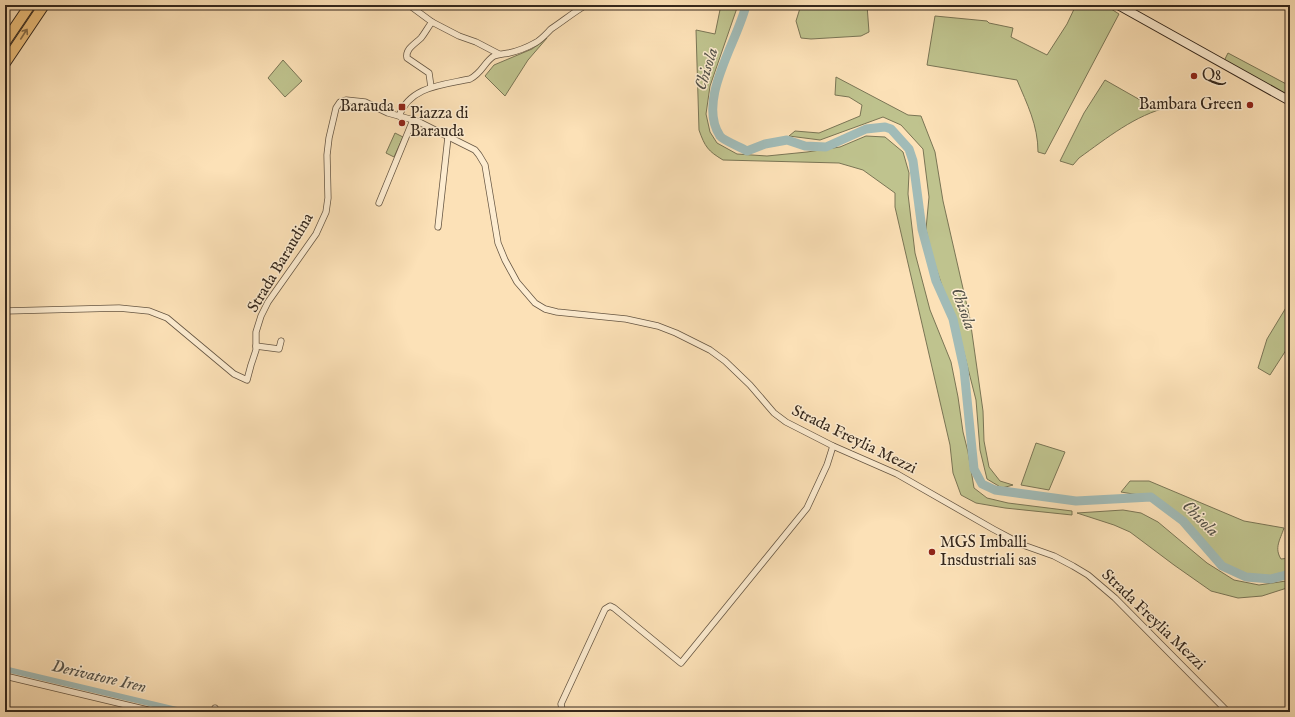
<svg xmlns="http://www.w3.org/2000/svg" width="1295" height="717" font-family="'IM FELL English',serif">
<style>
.green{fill:#bfc38e;stroke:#7a7555}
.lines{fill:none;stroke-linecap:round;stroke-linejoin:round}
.canal{stroke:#a1bbb7;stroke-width:5.5}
.river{stroke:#a1bbb7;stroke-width:9}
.minor-casing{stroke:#665643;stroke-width:7}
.secondary-casing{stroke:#34271c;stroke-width:10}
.motorway-casing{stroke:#34271c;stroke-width:12}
.minor{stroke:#fdecd0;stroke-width:5.5}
.secondary{stroke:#fdecd0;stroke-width:8}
.motorway{stroke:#eec07c;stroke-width:10}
.oneway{stroke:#886c47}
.poi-dot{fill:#8f2418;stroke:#fdecd0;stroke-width:1.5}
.labels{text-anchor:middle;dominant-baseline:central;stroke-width:3;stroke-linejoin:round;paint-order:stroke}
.poi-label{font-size:16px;fill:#34271c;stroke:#fdecd0;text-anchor:start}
.street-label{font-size:16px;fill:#34271c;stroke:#fdecd0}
.water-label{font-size:17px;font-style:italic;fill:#55534a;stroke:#fdecd0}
</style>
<rect width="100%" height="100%" fill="#fce1b7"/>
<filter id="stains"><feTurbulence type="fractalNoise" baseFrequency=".005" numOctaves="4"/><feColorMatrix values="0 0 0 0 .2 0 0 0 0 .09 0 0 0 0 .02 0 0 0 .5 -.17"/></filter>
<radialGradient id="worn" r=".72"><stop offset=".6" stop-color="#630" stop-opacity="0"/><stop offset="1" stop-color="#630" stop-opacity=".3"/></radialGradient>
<g class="green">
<path d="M721 5H738L710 86 706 114 710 132 717 143 737 154 767 156 807 152 840 147 866 136 885 137 903 152 909 173 908 194 915 253 930 310 951 362 958 397 963 432 968 452 974 488 987 498 1008 503 1072 511V515L1005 508 976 503 961 495 953 473 950 445 895 207V193L863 170 839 163 723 160C708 151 705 147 699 130L696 30 715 34Z"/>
<path d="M801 5H867L869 32 861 36 811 39 801 38 796 21Z"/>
<path d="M1076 5H1105L1119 14 1045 154 1038 152C1038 125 1027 104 1017 80L927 65 935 16 987 21 989 23 1013 28 1011 37 1047 55 1067 24Z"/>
<path d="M547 38 528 60 505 96 485 76 494 65 532 49Z"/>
<path d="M1228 53 1290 86V96L1224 61Z"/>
<path d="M283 60 302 81 285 97 268 78Z"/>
<path d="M836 77 908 115 921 116 935 152 943 201 970 319 983 411 984 441 989 467 1000 481 1013 485 1002 488 987 479 980 450 976 400 962 345 931 253 926 229 929 197 923 149 901 125 883 117 820 140 789 136 795 131 819 133 860 116 862 105 849 97 835 95Z"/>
<path d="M1105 80 1149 105 1169 107C1135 115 1107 138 1079 158L1073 165 1060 161 1084 113Z"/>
<path d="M395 133 403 137 394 157 386 153Z"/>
<path d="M1290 301V344L1270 375 1258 368 1267 339Z"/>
<path d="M1036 443 1065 452 1049 490 1021 485Z"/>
<path d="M1130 481H1149L1244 521 1284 528C1280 540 1274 548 1281 559L1290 558V571L1271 579 1246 577 1222 566 1187 520 1151 497 1121 492Z"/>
<path d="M1123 510 1141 513 1158 522 1207 563 1234 580 1259 585 1286 581 1290 584V587L1262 596 1238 598 1211 591 1174 565 1130 532 1114 525 1077 513Z"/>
</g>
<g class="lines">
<path class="canal" d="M5 669 186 712"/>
<path class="river" d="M746 5C738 41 696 100 720 136 724 141 741 147 747 151L765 144 787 140 805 146 826 147 866 129 885 127 891 129 909 149 913 161 922 229 936 281 953 319 964 369 974 469 982 484 995 490 1076 501 1151 497 1183 521 1222 566 1246 577 1271 579 1290 574"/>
<defs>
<g id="minor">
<path d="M409 5 432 22 459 36 476 42 499 54"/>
<path d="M431 87 429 73 407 58C405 49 415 44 421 38 425 33 428 27 432 22"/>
<path d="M399 116C410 86 443 85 470 79 483 72 484 62 494 56 499 54 504 54 509 53 518 51 526 48 535 43 541 40 546 34 551 29 563 21 574 12 586 5"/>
<path d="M379 203 413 120"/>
<path d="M438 227 448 137"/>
<path d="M5 311 119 308 149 311 167 318 234 374 247 380 251 365 256 350V332L261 316 268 302 316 234 326 212 328 198 327 155 329 138 336 108 340 102 346 100 365 102 388 113 417 121 475 150 479 155 485 165 498 243 505 260 517 282 535 303 545 309 557 312 626 319 658 326 676 333 710 350 725 361 750 385 774 413 786 422 833 446 897 474 993 529 1023 545 1054 556 1073 566 1088 575 1115 598 1228 712"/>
<path d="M256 346 279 349 281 341"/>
<path d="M5 676 156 712"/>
<path d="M215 712V708"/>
<path d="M567 712 562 709 561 704 605 609 610 606 614 608 681 663 807 508 827 465 833 446"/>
</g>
<path id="secondary" d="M1118 5 1290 101"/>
<g id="motorway">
<path d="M5 42 30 5"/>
<path d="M5 63 44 5"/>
</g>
</defs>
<use href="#minor" class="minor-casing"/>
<use href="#secondary" class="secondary-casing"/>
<use href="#motorway" class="motorway-casing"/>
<use href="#minor" class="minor"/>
<use href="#secondary" class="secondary"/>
<use href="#motorway" class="motorway"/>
</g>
<defs><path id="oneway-shaft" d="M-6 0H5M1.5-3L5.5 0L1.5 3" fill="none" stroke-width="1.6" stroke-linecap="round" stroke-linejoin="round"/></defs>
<use class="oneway" href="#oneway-shaft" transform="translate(24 34) rotate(-57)"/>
<g class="poi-dot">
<circle cx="1194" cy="76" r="4"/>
<circle cx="1250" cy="105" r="4"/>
<rect x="398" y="103" width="8" height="8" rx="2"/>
<circle cx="402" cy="123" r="4"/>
<circle cx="932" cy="552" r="4"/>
</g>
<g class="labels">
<g class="poi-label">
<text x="1202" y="76">Q8</text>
<text x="1242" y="105" text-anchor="end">Bambara Green</text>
<text x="394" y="107" text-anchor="end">Barauda</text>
<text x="410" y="114">Piazza di<tspan x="410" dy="18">Barauda</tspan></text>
<text x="940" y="543">MGS Imballi<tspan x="940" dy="18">Insdustriali sas</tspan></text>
</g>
<g class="street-label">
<text transform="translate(281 263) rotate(-59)">Strada Baraudina</text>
<text transform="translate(854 440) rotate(26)">Strada Freylia Mezzi</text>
<text transform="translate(1153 620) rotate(44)">Strada Freylia Mezzi</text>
</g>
<g class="water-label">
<text transform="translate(707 69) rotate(-73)">Chisola</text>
<text transform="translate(963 309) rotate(70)">Chisola</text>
<text transform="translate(1200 519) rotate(45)">Chisola</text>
<text transform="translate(99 677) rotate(13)">Derivatore Iren</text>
</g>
</g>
<rect width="1295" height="717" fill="none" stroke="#fce1b7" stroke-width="20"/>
<rect x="6" y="6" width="1283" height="705" fill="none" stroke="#34271c" stroke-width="2"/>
<rect x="10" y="10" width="1275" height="697" fill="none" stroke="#34271c"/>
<rect width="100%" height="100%" filter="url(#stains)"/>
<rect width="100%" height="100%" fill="url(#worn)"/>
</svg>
